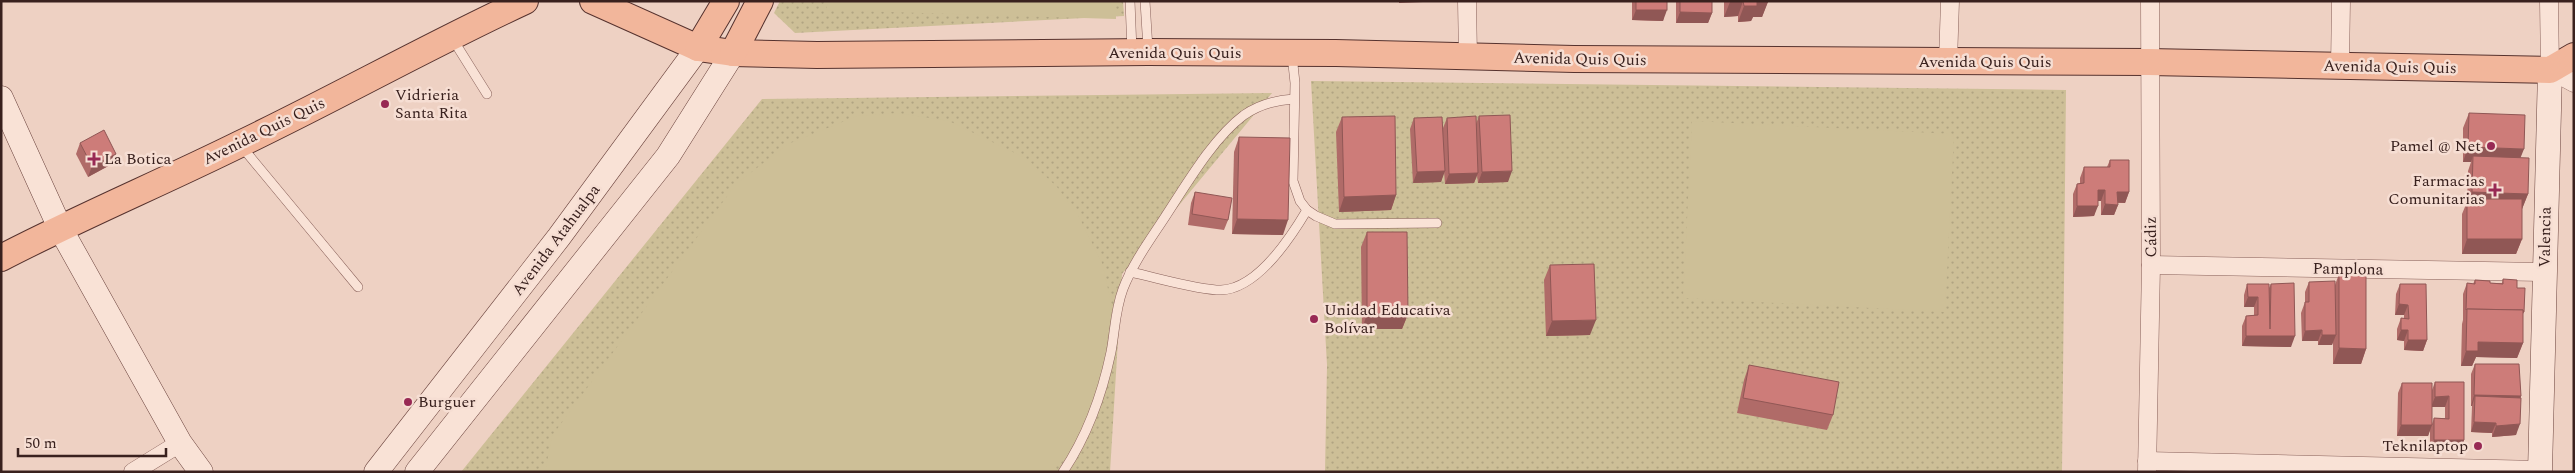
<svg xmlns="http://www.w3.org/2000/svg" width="2575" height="473" font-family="Spectral,serif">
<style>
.park{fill:url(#park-dots)}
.pitch{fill:#cdbf97}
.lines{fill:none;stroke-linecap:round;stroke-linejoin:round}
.lane-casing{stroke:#89615a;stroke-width:10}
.street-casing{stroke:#89615a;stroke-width:19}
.secondary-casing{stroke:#6b433d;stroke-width:25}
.primary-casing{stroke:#56322e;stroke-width:28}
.lane{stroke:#f9e2d6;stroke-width:9}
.street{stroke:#f9e2d6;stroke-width:18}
.secondary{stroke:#f9e2d6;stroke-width:24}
.primary{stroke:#f2b69b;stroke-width:26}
.wall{fill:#b06b68;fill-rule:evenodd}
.shaded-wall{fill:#905755}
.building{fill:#cd7c79;stroke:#905755}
.poi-dot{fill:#982954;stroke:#f6ded3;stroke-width:2}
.labels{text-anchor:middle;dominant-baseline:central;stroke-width:5;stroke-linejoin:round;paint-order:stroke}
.street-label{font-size:16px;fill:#39211e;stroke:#f6ded3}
.poi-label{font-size:16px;fill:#39211e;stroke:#f6ded3;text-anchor:start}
</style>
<defs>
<pattern id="park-dots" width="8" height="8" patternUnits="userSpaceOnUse" patternTransform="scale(1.25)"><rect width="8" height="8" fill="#cdbf97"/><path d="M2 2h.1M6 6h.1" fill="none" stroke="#b1a482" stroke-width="1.8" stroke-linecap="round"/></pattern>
</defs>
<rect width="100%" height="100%" fill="#eed1c3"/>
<g class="park">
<path d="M780 1H1123L1124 16 795 33 774 13Z"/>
<path d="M1311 81 2066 90 2062 472H1325L1327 365Z"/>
<path d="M1272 93 1122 274 1110 472H461L762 99Z"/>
</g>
<g class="pitch">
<path d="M828 1H1116V19L826 10Z"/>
<path d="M898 113 949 121 1027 159 1057 187 1079 217 1102 263 1112 306 1102 380 1076 443 1051 472H545L552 436 736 184 788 144 857 116Z"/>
<path d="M1692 121 1954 134 1945 312 1683 298Z"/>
</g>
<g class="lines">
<defs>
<g id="lane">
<path d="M1130 1 1132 51"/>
<path d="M1145 1 1148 49"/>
<path d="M452 38 487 94"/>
<path d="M1292 55 1295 83 1293 181 1300 201 1307 210 1316 216 1335 224 1437 223"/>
<path d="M242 147 358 287"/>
<path d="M1130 272C1155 277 1197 290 1221 290 1257 289 1291 237 1307 210"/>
<path d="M1063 472C1087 436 1102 395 1111 352 1115 331 1115 310 1123 289 1133 263 1150 240 1165 217 1186 185 1213 138 1244 115 1260 104 1276 100 1294 99"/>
</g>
<g id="street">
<path d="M1467 1 1468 57"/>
<path d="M2549 1 2550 70 2574 83"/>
<path d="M1948 62 1950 1"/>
<path d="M2340 66 2341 1"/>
<path d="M2151 265 2545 272"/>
<path d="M2147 461 2540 470"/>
<path d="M133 472 180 443"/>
<path d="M2147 472 2151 265 2150 1"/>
</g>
<g id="secondary">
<path d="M1 98 60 228 180 443 201 472"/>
<path d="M376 472 559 237 698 48"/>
<path d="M417 472 668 156 733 53"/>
<path d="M2540 472 2550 70"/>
</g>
<g id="primary">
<path d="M593 1 698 48 733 53 817 55 1148 52 1336 53 1574 59 2149 62 2550 70 2574 56"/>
<path d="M698 48 726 1"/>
<path d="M733 53 760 1"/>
<path d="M1 258C80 217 161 183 240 144 336 98 428 46 525 1"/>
</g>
</defs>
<use href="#lane" class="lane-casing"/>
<use href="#street" class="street-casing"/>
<use href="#secondary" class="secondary-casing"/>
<use href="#primary" class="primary-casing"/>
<use href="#lane" class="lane"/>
<use href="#street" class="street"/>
<use href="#secondary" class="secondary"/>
<use href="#primary" class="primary"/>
</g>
<g class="wall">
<path d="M1632 1H1671L1667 2 1663 21 1632 20Z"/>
<path d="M1676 1H1712V13L1708 23H1676Z"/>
<path d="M1724 1H1768L1762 17H1753L1751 21 1738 22V16L1724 17Z"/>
<path d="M2469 113 2520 158 2528 194 2522 209V239L2516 254H2462V214L2467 202 2468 171 2471 162H2463V128Z"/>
<path d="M1479 116 1508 182 1478 183 1477 175 1474 183 1445 184 1444 171 1441 182 1413 183 1410 129 1414 118 1443 128 1447 118 1476 124Z"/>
<path d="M1342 117 1396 195 1391 210 1339 212 1336 132Z"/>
<path d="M1239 137 1283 235 1232 234 1234 152Z"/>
<path d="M80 143 112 164 88 177 76 154Z"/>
<path d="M2110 160 2129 192 2125 203H2117L2118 205 2114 215H2101V201H2098L2094 216 2073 217V194L2077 184 2080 183V178L2084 167H2107Z"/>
<path d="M1195 192 1228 220 1224 230 1188 225 1191 203Z"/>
<path d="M1367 232 1408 314 1402 329H1362L1361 247Z"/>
<path d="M1550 265 1590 335 1546 336 1544 280Z"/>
<path d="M2339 274 2366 349 2361 364H2333V341L2332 345H2318V341H2302L2301 313 2305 302V292L2309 282 2335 285Z"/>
<path d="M2503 279 2517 288 2524 312 2523 314V343L2517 358 2476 357 2472 366H2461L2462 324 2463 320V294L2467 283 2473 284 2475 280 2490 283H2502Z"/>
<path d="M2247 284 2269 288 2271 284 2291 347 2242 346V326L2246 316 2254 315V307H2244V295Z"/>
<path d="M2400 284 2427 340 2423 351 2404 350V341L2397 340V329L2401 318H2404V315H2395L2396 294Z"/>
<path d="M2475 364 2521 396 2516 435 2492 437V433L2471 432 2472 406H2471V374Z"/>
<path d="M1749 365 1833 415 1827 430 1737 413 1744 380Z"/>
<path d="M2435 382H2464V440L2461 451H2430V430L2428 436H2397L2398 393 2402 383 2432 390ZM2432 407H2445V418H2434L2432 424Z"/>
</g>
<g class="shaded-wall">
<path d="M1399 1H1423V2L1399 3Z"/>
<path d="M1743 1 1738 16 1724 17 1730 2Z"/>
<path d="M1757 2H1768L1762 17H1753L1751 21 1738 22 1744 6Z"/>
<path d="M1636 10H1667L1663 21 1632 20Z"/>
<path d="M1680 12 1712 13 1708 23H1676Z"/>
<path d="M2468 147 2524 149 2518 164 2473 156 2471 162H2463Z"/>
<path d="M116 154 112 164 88 177 92 166Z"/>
<path d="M1445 171 1441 182 1413 183 1417 172Z"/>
<path d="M1512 171 1508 182 1478 183 1482 172Z"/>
<path d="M1478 173 1474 183 1445 184 1449 174Z"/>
<path d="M2098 190H2105L2101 201H2094Z"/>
<path d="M2117 192H2129L2125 203 2114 202Z"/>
<path d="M2472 192 2528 194 2522 209 2467 204Z"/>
<path d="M1396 195 1391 210 1339 212 1344 197Z"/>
<path d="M2105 204 2118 205 2114 215H2101Z"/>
<path d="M2077 206H2098L2094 216 2073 217Z"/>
<path d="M1237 219 1288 220 1283 235 1232 234Z"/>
<path d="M2467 239H2522L2516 254H2462Z"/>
<path d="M2248 297H2258L2254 307H2244Z"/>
<path d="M2399 304 2408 305 2404 315H2395Z"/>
<path d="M1367 314H1408L1402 329H1362Z"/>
<path d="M1596 320 1590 335 1546 336 1552 321Z"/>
<path d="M2322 330 2318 341H2302L2305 331Z"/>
<path d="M2401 330H2408L2404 341 2397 340Z"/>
<path d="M2322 335H2336L2332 345H2318Z"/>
<path d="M2246 336H2295L2291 347 2242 346Z"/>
<path d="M2408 340H2427L2423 351 2404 350Z"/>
<path d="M2478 342 2523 343 2517 358 2476 357 2472 366H2461L2466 351Z"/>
<path d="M2339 348 2366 349 2361 364H2333Z"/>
<path d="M2474 395 2521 396 2517 406 2475 396 2472 406H2471Z"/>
<path d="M2449 396 2445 407H2431L2435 397Z"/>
<path d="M2474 422 2496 423 2492 433 2471 432Z"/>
<path d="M2520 424 2516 435 2492 437 2496 426Z"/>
<path d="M2401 425H2432L2428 436H2397Z"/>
<path d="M2434 440H2464L2461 451H2430Z"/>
</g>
<g class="building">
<rect x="1636" y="1" width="31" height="9"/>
<path d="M1680 1H1712V13L1680 12Z"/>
<path d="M1743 1H1768V2H1757V6H1744Z"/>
<path d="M2469 113 2525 115 2524 149 2468 147Z"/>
<path d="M1510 115 1512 171 1482 172 1479 116Z"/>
<path d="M1395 116 1396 195 1344 197 1342 117Z"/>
<path d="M1476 116 1478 173 1449 174 1447 118Z"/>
<path d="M1442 117 1445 171 1417 172 1414 118Z"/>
<path d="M104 130 116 154 92 166 80 143Z"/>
<path d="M1239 137 1290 138 1288 220 1237 219Z"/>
<path d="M2473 156 2529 158 2528 194 2472 192Z"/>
<path d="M2110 160H2129V192H2117L2118 205 2105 204V190H2098V206H2077V184L2084 183V167H2110Z"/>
<path d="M1195 192 1232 198 1228 220 1192 214Z"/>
<rect x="2467" y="199" width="55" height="40"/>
<path d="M1367 232H1407L1408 314H1367Z"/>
<path d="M1594 264 1596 320 1552 321 1550 265Z"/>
<path d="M2339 274H2366V349L2339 348Z"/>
<path d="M2503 279 2517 280V288H2525L2524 312H2523V310L2467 309 2466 310 2467 283 2475 284V280L2490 281V283L2503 284Z"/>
<path d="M2335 281 2336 335H2322V330L2305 331V302H2309V282Z"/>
<path d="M2294 283 2295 336H2246V316L2258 315V297H2248L2247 284H2269L2270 329 2271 284Z"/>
<path d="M2400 284H2426L2427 340H2408V330H2401V318L2409 319 2408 305 2399 304Z"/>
<path d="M2467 309 2523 310V343L2478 342V351H2466Z"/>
<path d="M2475 364H2519L2521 396 2474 395Z"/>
<path d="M1749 365 1839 382 1833 415 1743 398Z"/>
<path d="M2435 382H2464V440H2434V418L2449 419V396L2435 397Z"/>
<path d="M2402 383H2432V425H2401Z"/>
<path d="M2475 396 2521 398 2520 424 2496 426V423L2474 422Z"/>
</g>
<g class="poi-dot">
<circle cx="385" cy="104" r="5"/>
<circle cx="2491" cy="146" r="5"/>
<path d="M91.5 151.5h5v5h5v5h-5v5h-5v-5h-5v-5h5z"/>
<path d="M2492.5 182.5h5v5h5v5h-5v5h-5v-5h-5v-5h5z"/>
<circle cx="1314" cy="319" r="5"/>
<circle cx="408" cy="402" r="5"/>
<circle cx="2478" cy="446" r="5"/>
</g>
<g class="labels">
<g class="street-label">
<text x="1175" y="53">Avenida Quis Quis</text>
<text transform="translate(1580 59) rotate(1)">Avenida Quis Quis</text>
<text x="1985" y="62">Avenida Quis Quis</text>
<text transform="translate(2390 67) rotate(1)">Avenida Quis Quis</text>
<text transform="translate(264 131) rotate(-26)">Avenida Quis Quis</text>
<text transform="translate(2151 237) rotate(-91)">Cádiz</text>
<text transform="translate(2545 237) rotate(-89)">Valencia</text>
<text transform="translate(556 240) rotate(-53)">Avenida Atahualpa</text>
<text transform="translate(2348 269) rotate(1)">Pamplona</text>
</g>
<g class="poi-label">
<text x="395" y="95">Vidrieria<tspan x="395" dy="18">Santa Rita</tspan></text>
<text x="2481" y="146" text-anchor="end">Pamel @ Net</text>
<text x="104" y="159">La Botica</text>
<text x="2485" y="181" text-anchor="end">Farmacias<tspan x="2485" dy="18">Comunitarias</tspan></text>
<text x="1324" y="310">Unidad Educativa<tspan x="1324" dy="18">Bolívar</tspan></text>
<text x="418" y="402">Burguer</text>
<text x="2468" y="446" text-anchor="end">Teknilaptop</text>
</g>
</g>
<rect width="2575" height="473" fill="none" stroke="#39211e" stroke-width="5"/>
<path d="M18 448v8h148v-8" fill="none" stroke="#39211e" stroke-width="2.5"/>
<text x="25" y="448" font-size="15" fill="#39211e" stroke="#f6ded3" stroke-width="4" paint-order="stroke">50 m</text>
</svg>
